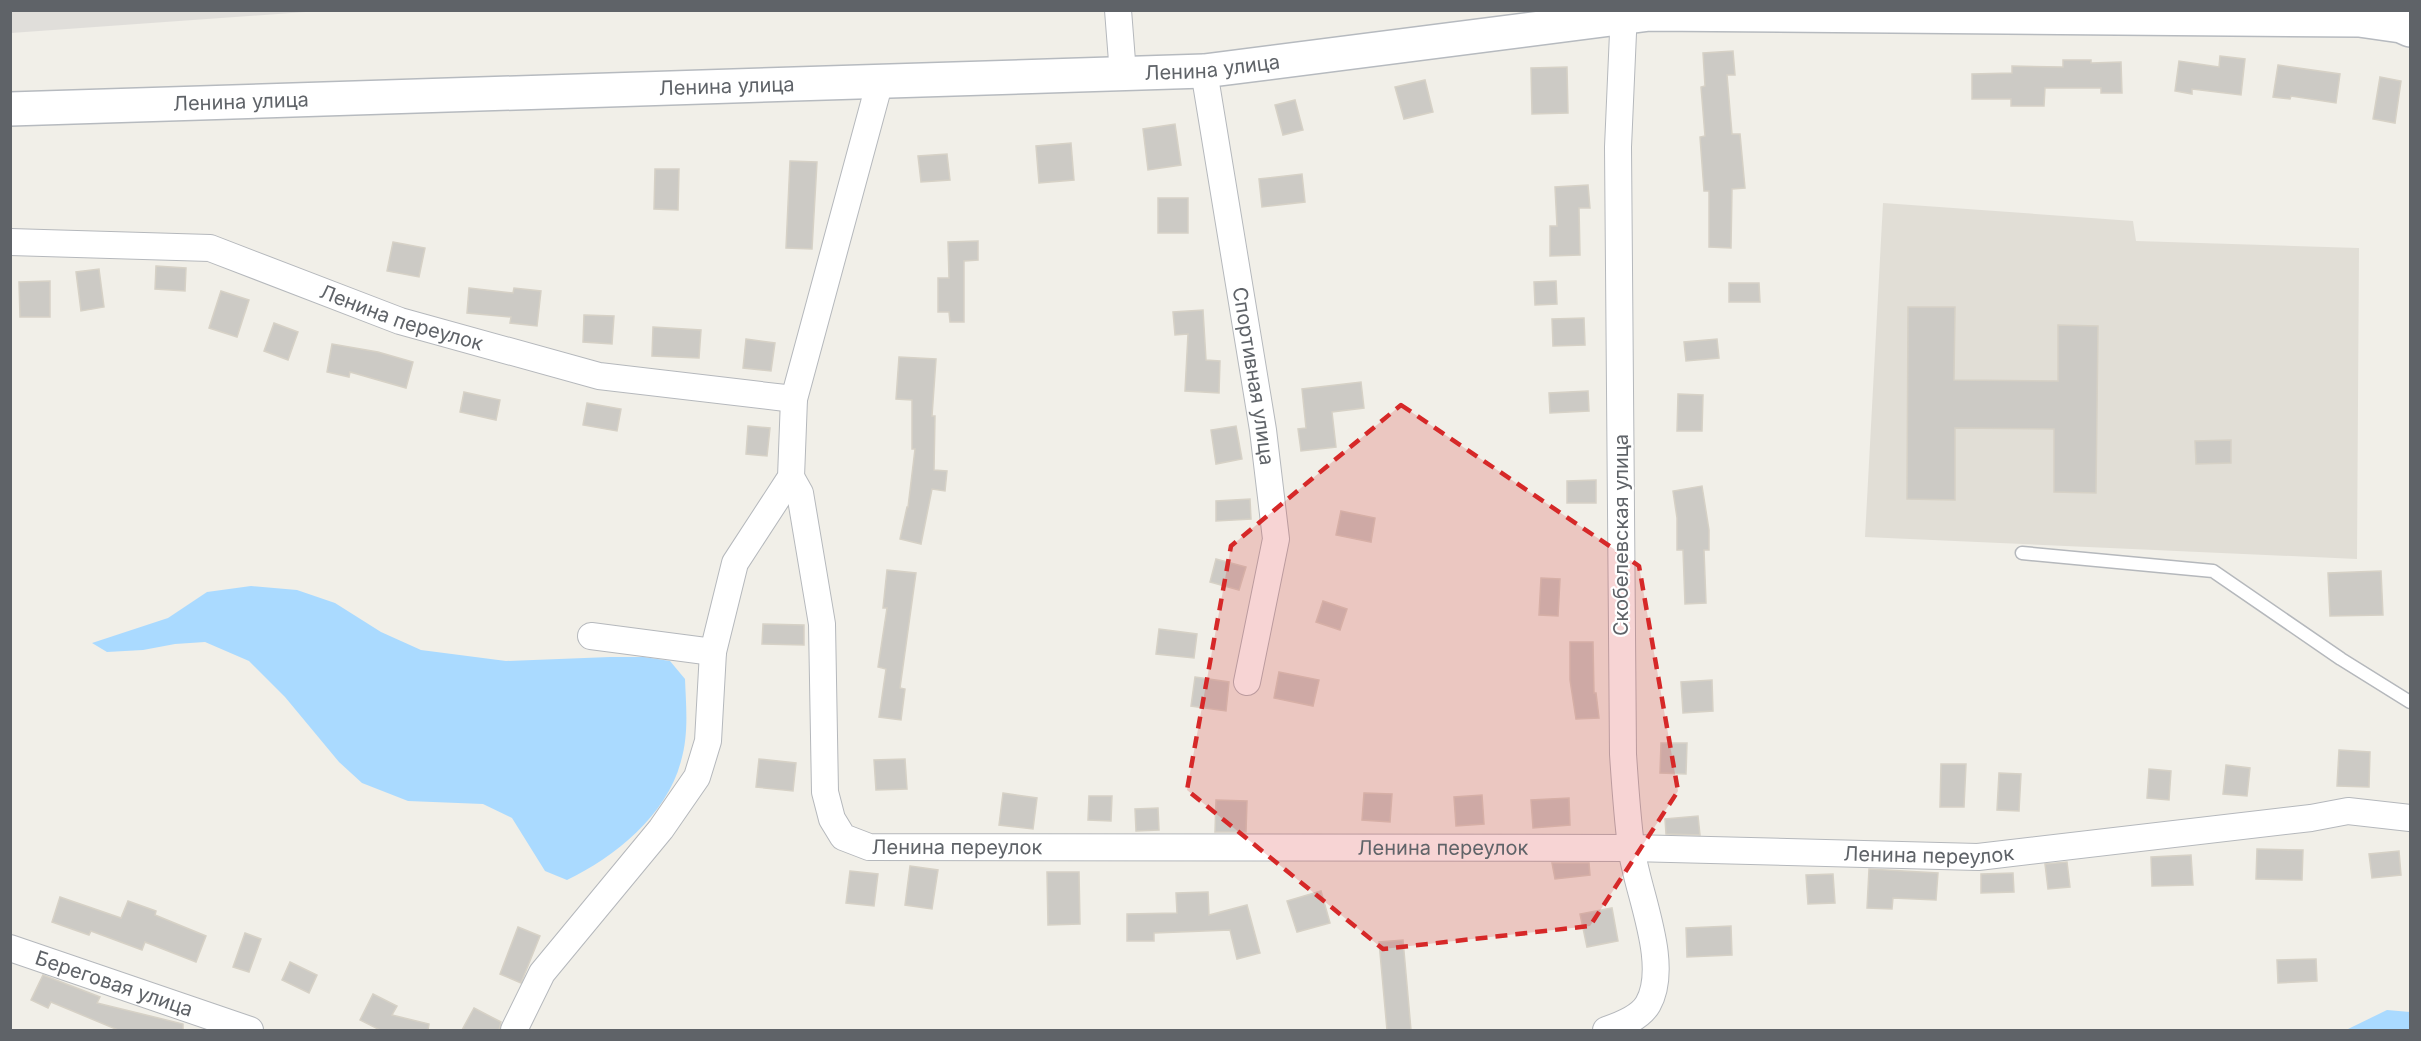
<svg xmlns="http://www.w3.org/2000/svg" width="2421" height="1041" font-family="Inter,sans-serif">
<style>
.industrial{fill:#e0deda}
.education{fill:#e1ded6}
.water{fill:#aadaff}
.building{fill:#cccac5;stroke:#d6d1c6;stroke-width:1.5}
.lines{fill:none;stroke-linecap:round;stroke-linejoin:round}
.lane-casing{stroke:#b5b8bc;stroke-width:15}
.street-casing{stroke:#b5b8bc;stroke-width:28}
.secondary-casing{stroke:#b6babf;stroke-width:36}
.lane{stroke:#fff;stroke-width:12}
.street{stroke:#fff;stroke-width:26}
.secondary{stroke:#fff;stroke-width:33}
.marked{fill:#d62828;fill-opacity:0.2;stroke:#d62828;stroke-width:4.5;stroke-dasharray:12 8;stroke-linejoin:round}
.labels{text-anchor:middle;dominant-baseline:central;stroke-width:4.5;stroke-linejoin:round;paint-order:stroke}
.street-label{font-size:20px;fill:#5f6368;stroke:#fff}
</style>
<rect width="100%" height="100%" fill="#f1efe8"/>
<path class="industrial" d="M10 11 11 10 319 11 11 33Z"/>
<path class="education" d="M1883 203 2133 221 2136 241 2359 248 2357 559 1865 537Z"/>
<g class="water">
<path d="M251 586 297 590 335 603 381 632 421 650 506 661 610 657H644L670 661 685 679C686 706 689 734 681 761 667 815 615 857 567 880L545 871 512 818 483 804 408 801 362 783 339 762 285 697 249 661 205 642 175 644 143 650 107 652 92 643 168 618 207 592Z"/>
<path d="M2387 1010 2410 1012V1030H2346Z"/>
</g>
<g class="building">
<path d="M1733 51 1735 75H1727L1732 134H1740L1745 188 1732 189 1731 248 1709 247V191H1704L1700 137 1705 136 1701 87 1705 86 1703 53Z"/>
<path d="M2220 56 2245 59 2241 95 2192 89V94L2175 91 2179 61 2219 67Z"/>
<path d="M2063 60H2091V63L2121 62 2122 93H2101V88H2045L2044 106H2011V99H1972V74L2012 73V66L2063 67Z"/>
<path d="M2278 65 2340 74 2336 103 2291 96 2290 99 2273 97Z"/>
<path d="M1567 67 1568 113 1532 114 1531 68Z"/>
<path d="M2380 77 2401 81 2395 123 2373 119Z"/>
<path d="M1425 80 1433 112 1404 119 1395 87Z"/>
<path d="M1295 100 1303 130 1283 135 1275 105Z"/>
<path d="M1175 124 1181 165 1148 170 1143 129Z"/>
<path d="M1071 143 1074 180 1039 183 1036 146Z"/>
<path d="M947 154 950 180 921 182 918 156Z"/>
<path d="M790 161 817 162 812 249 786 248Z"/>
<path d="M655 169H679L678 210 654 209Z"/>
<path d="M1302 174 1305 202 1262 207 1259 179Z"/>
<path d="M1588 185 1590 208H1579L1580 255 1550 256V226H1557L1555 187Z"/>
<rect x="1158" y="198" width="30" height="35"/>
<path d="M978 241V260L964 261V322H950L949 312H938V278H949L948 242Z"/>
<path d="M393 242 425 248 419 277 387 271Z"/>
<path d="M156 266 186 268 185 291 155 289Z"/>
<path d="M99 269 104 307 81 311 76 272Z"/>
<path d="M50 281V317H20L19 282Z"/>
<path d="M1556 281 1557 304 1535 305 1534 282Z"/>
<path d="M1729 283H1759L1760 302H1729Z"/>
<path d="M469 288 513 293 514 288 541 291 537 326 510 323 511 317 467 313Z"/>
<path d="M221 291 249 300 237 337 209 328Z"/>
<path d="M1908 307H1955L1954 380 2058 381V325L2098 326 2096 493 2054 492V429L1955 428V500L1907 499Z"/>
<path d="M1203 310 1206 360 1220 361 1219 393 1185 391 1188 334 1175 335 1173 312Z"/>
<path d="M584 315 614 316 612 344 583 342Z"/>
<path d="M1584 318 1585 345 1553 346 1552 319Z"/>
<path d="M274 323 298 332 288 360 264 351Z"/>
<path d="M653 327 701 330 699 358 652 356Z"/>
<path d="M746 339 775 343 771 371 743 368Z"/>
<path d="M1717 339 1719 358 1686 361 1684 342Z"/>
<path d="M332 344 378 352 413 362 406 388 350 372 349 377 327 372Z"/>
<path d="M899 357 936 359 932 416H935L934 470 947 471 945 491 932 489 921 544 900 539 907 507H908L915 449H912V400L896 399Z"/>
<path d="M1361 382 1364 408 1332 412 1336 447 1301 451 1298 429 1306 428 1302 389Z"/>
<path d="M1588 391 1589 411 1550 413 1549 393Z"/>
<path d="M464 392 500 400 496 420 460 412Z"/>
<path d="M1678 394 1703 395 1702 431H1677Z"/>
<path d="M587 403 621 409 617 431 583 425Z"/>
<path d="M748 426 770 428 767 456 746 454Z"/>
<path d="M1236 426 1242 459 1216 464 1211 430Z"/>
<path d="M2231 440V463L2196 464 2195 441Z"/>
<path d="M1596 480V503H1567V481Z"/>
<path d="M1702 486 1709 530V550H1704L1706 603 1685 604 1683 550H1677V518L1673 491Z"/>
<path d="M1250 499 1251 519 1216 521V501Z"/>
<path d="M1341 511 1375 518 1371 542 1336 535Z"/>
<path d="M1216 559 1246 567 1239 590 1210 582Z"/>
<path d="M887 570 916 573 900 688 905 689 901 720 879 717 886 669 878 667 887 608H883Z"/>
<path d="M2381 571 2383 615 2330 616 2328 573Z"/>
<path d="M1541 578 1560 579 1558 616 1539 615Z"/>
<path d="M1323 601 1347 609 1340 630 1316 622Z"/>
<path d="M763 624 804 625V645L762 644Z"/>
<path d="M1159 629 1197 634 1194 658 1156 654Z"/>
<path d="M1570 642H1593L1594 693H1596L1599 718 1576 719 1570 680Z"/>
<path d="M1279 672 1319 680 1313 706 1274 698Z"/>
<path d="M1195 677 1229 682 1226 711 1191 706Z"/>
<path d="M1712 680 1713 711 1683 713 1681 682Z"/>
<path d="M1661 743H1687L1686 774 1660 773Z"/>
<path d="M2339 750 2370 752 2369 787 2337 786Z"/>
<path d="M759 759 796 763 793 791 756 787Z"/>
<path d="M905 759 907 789 876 790 874 760Z"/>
<path d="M1941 764H1966L1964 807H1940Z"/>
<path d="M2226 765 2250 768 2247 796 2223 794Z"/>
<path d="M2149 769 2171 771 2169 800 2147 798Z"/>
<path d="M1999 773 2021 774 2019 811 1997 810Z"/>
<path d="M1003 793 1037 798 1033 829 999 825Z"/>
<path d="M1364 793 1392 794 1390 822 1362 820Z"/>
<path d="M1482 795 1484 824 1456 826 1454 797Z"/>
<path d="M1089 796H1112L1111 821 1088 820Z"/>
<path d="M1569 798 1570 825 1533 828 1531 800Z"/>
<path d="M1216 800 1247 801 1246 832H1215Z"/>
<path d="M1158 808 1159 830 1136 831 1135 809Z"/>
<path d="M1698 816 1700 835 1666 834 1665 819Z"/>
<path d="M2257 849 2303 850 2302 880 2256 879Z"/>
<path d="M2399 851 2401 875 2372 878 2369 854Z"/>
<path d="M2191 855 2193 885 2152 886 2151 857Z"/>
<path d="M2067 862 2070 887 2048 889 2045 864Z"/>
<path d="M1552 863H1589L1590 875 1555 879Z"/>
<path d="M910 866 938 870 932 909 905 905Z"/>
<path d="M1869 869 1938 873 1936 900 1893 898 1892 909 1867 908Z"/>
<path d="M850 871 878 874 874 906 846 903Z"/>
<path d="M1047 872H1079L1080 924 1048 925Z"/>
<path d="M2013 873 2014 892 1981 893V874Z"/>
<path d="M1833 874 1835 903 1808 904 1806 875Z"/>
<path d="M1321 891 1330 923 1297 932 1287 901Z"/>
<path d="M1208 892 1209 915 1247 905 1260 953 1237 959 1230 930 1154 933V941H1127V914L1177 913 1176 893Z"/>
<path d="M60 897 121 918 128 901 156 911 155 915 206 936 196 962 145 942 142 950 91 931 89 935 52 922Z"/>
<path d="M1612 908 1618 941 1587 947 1580 914Z"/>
<path d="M1731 926 1732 955 1687 957 1686 928Z"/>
<path d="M518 927 540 936 521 983 500 974Z"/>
<path d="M245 933 261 939 249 972 233 967Z"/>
<path d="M1403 940 1411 1030H1387L1379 942Z"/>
<path d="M2316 959 2317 981 2278 983 2277 960Z"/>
<path d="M290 962 317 975 309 993 282 980Z"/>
<path d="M43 975 100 997 97 1003 183 1024V1030H118L51 1002 48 1008 31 1000Z"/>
<path d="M373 994 397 1006 392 1015 429 1024 428 1030H380L360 1020Z"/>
<path d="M474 1008 501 1022 499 1030H462Z"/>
</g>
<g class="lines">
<defs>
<path id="lane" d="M2022 553 2213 571 2341 659 2410 702"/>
<g id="street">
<path d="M1118 10 1123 74"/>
<path id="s1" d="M1204 71 1263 430 1276 539 1247 682"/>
<path id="s2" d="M10 242 210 248 400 321 599 376 794 399"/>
<path id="s3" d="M791 477 800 493 822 624 825 792 832 819 843 837 869 847 1631 848 1978 857 2311 818 2348 811 2410 818"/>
<path d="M591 636 713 652"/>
<path id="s4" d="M10 948 250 1030"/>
<path d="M514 1030 542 973 661 829 697 777 708 741 713 652 735 563 791 477 794 399 880 81"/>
<path d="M1606 1030C1621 1025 1640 1018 1648 1004 1671 963 1636 890 1631 846 1627 815 1625 784 1623 754L1618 147 1624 10"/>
</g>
<g id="secondary">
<path id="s5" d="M10 109 1204 71 1650 14 2359 20 2401 26 2410 30"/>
</g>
</defs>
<use href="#lane" class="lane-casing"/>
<use href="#street" class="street-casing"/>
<use href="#secondary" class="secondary-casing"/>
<use href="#lane" class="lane"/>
<use href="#street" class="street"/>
<use href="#secondary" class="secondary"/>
</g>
<path class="marked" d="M1401 405 1639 566 1678 791 1590 926 1383 949 1187 790 1231 546Z"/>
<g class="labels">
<g class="street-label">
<text stroke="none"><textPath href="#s5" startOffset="1203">Ленина улица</textPath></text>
<text stroke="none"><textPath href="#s5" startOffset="717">Ленина улица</textPath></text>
<text stroke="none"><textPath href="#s5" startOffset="231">Ленина улица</textPath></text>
<text stroke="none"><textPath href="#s2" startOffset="404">Ленина переулок</textPath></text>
<text stroke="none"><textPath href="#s1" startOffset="309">Спортивная улица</textPath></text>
<text transform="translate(1621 535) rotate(-90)">Скобелевская улица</text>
<text stroke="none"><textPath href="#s3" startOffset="484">Ленина переулок</textPath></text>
<text stroke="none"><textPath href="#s3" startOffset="970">Ленина переулок</textPath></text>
<text stroke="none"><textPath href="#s3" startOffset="1456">Ленина переулок</textPath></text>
<text stroke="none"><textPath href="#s4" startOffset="110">Береговая улица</textPath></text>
</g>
</g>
<rect width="2421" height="1041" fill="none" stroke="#5f6368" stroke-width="24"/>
</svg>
